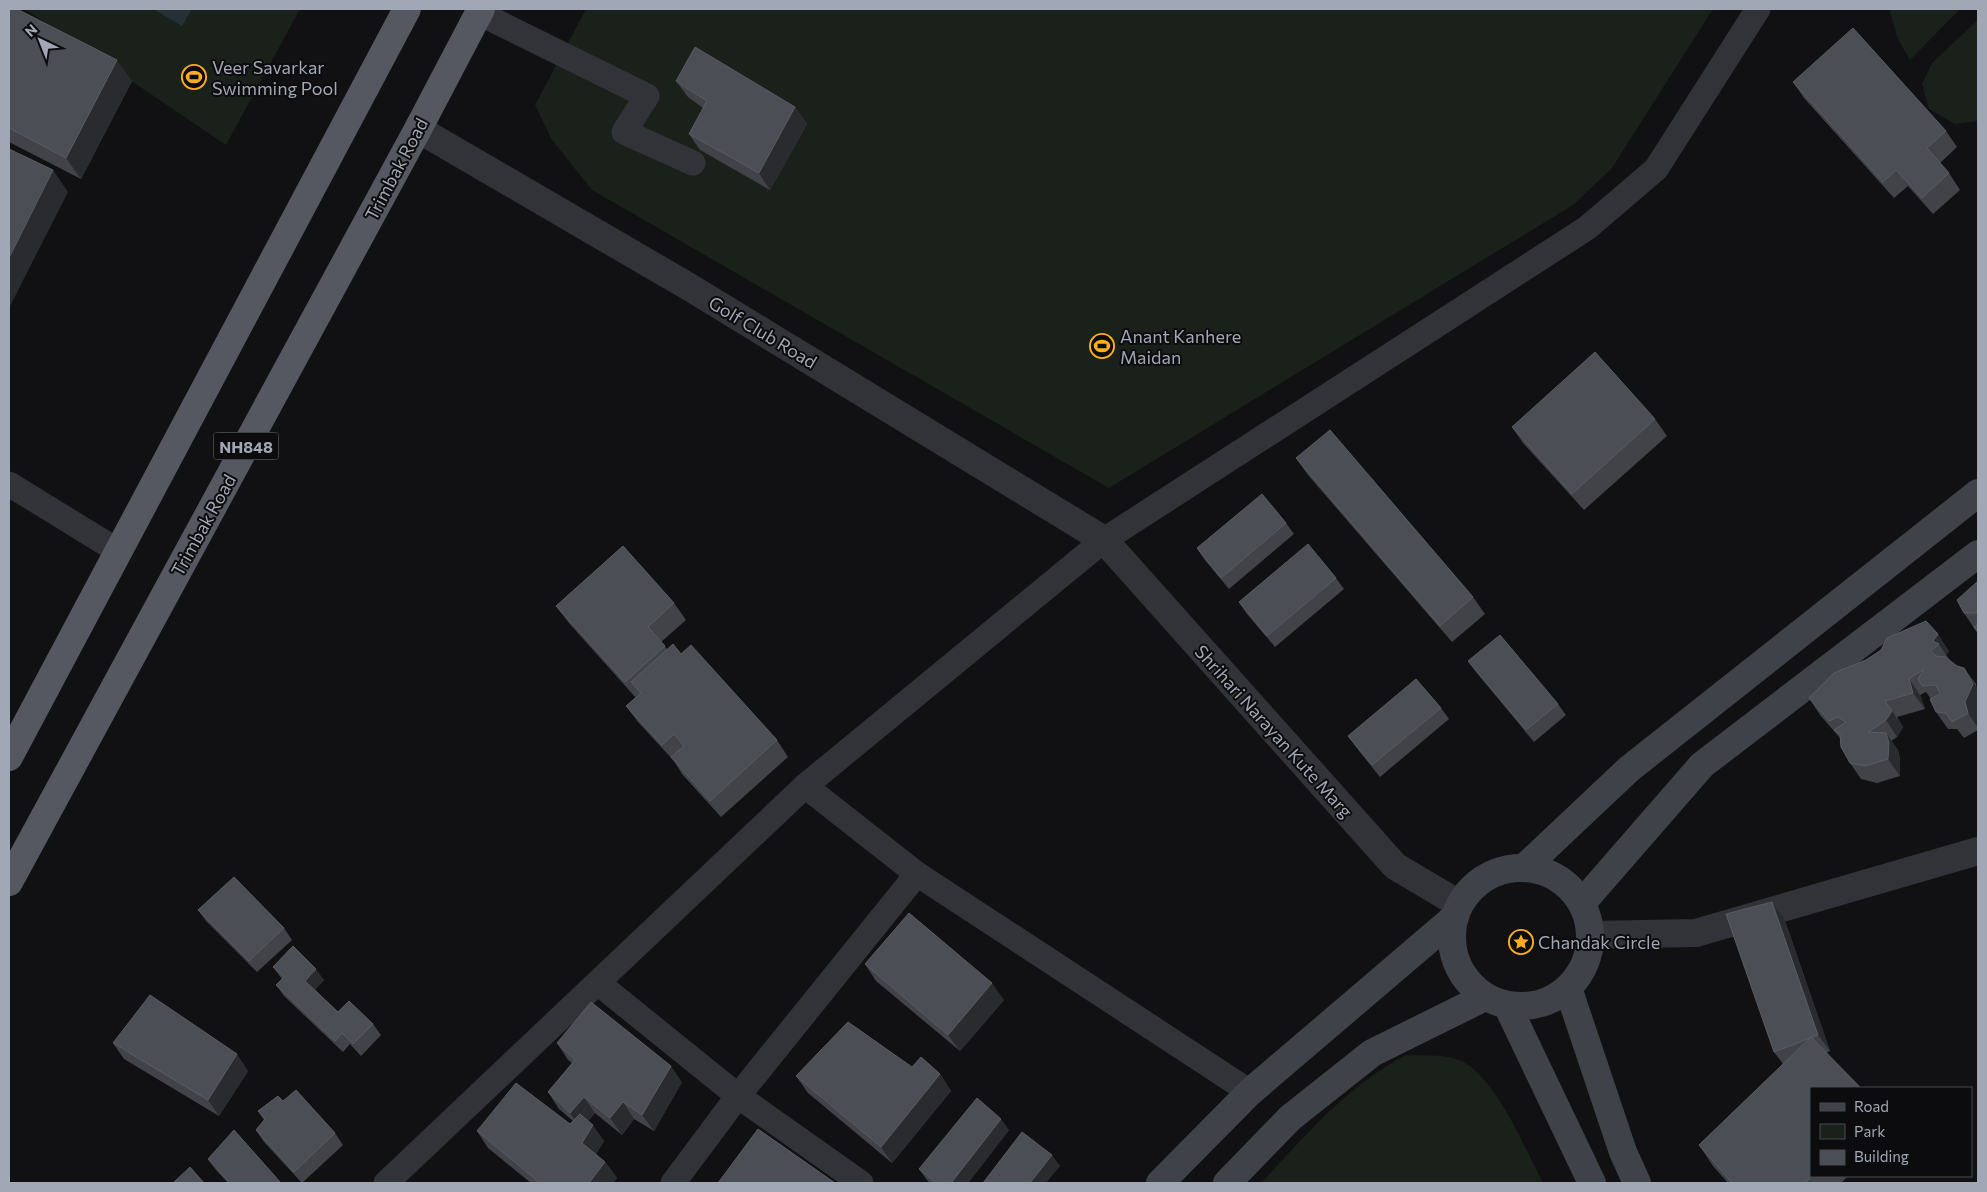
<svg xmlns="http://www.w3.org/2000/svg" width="1987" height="1192" font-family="Commissioner,sans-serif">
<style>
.green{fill:#19211a}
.water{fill:#263037}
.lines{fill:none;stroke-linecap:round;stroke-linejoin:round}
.minor{stroke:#313338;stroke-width:25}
.tertiary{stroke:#313338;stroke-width:28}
.secondary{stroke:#3f4248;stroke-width:28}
.trunk{stroke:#555860;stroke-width:28}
.wall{fill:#414349}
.shaded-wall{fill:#2a2b2f}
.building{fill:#4c4e55;stroke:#595c64}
.labels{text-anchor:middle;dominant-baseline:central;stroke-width:4;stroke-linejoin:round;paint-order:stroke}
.shield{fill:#0c0c0e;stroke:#747883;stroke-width:1}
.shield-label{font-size:16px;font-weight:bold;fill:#a1a7b5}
.poi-label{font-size:18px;fill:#a1a7b5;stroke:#0c0c0e;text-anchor:start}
.street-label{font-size:18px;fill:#a1a7b5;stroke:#0c0c0e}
</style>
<rect width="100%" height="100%" fill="#111113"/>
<g class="green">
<path d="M25 9H300L226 145Z"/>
<path d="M586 9H1713L1612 168 1573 205 1109 488 592 190 552 140 535 105Z"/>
<path d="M1891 9H1960L1910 60 1898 39 1890 12Z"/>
<path d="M1978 20V121L1955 124 1929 109 1922 84 1932 63Z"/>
<path d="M1406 1055C1422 1056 1441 1054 1456 1059 1493 1069 1526 1151 1543 1183H1261C1305 1136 1348 1085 1406 1055Z"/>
</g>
<path class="water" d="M153 9H192L182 26Z"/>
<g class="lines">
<g class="minor">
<path d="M479 13 647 96 624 132 693 163"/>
<path d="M9 484 118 551"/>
<path d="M805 786 917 874 1250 1092"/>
<path d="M598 983 738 1096 861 1183"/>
<path d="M386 1183 805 786 1104 540 1587 228 1656 169 1758 9"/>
<path d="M673 1183 738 1096 917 874"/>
</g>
<g class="tertiary">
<path d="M418 129 691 288 1104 540 1395 866 1459 904"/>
<path d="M1591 935 1696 933 1978 851"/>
</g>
<g class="secondary">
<path d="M1525 867 1629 769 1978 493"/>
<circle cx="1521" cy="937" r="69"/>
<path d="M1582 903 1702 765 1978 554"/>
<path d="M1568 988 1623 1152 1637 1183"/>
<path d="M1507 1005 1592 1183"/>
<path d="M1160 1183 1250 1092 1455 917"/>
<path d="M1227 1183 1290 1118 1372 1053 1485 997"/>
</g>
<g class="trunk">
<path d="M9 757 407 9"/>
<path d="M9 882 418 129 481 9"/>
</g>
</g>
<g class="wall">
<path d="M9 9 132 81 81 179 9 142Z"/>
<path d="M676 81 795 107 807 124 770 190 700 150 689 134 703 108 688 97Z"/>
<path d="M1793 82 1946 131 1957 147 1940 163 1949 173 1960 190 1933 214 1908 186 1894 198 1804 98Z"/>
<path d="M1655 419 1667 436 1584 510 1523 443 1512 427Z"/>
<path d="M1296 458 1473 597 1485 614 1452 642 1308 475Z"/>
<path d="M1286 523 1294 534 1229 589 1204 559 1197 548Z"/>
<path d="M1336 578 1344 589 1275 647 1247 614 1239 602Z"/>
<path d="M1978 581V634L1964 613Z"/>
<path d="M674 603 686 620 661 642 667 649 681 654 777 740 788 757 721 817 682 774 674 761 638 722 626 706 636 698 568 622 556 606Z"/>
<path d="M1926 621 1949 651 1946 655 1950 660 1957 666 1964 668 1976 684 1977 718 1978 730 1964 738 1957 729H1948L1936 712 1931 699 1926 692 1920 695 1925 709 1897 717 1903 727 1897 737 1891 741 1898 750 1900 759V776L1877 783 1861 779 1850 763 1840 738 1820 715 1809 698 1866 660Z"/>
<path d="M1468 661 1558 704 1566 715 1534 742 1476 672Z"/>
<path d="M1441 708 1449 719 1380 777 1356 747 1348 736Z"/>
<path d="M1772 902 1784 918 1830 1051 1826 1053 1811 1176H1848L1841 1183H1728L1713 1166 1699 1145 1783 1064 1774 1052Z"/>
<path d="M198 910 284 928 292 940 257 972 206 921Z"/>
<path d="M865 964 1004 1000 960 1051 876 981Z"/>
<path d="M273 967 324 980 315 990 338 1012 373 1024 381 1035 361 1056 350 1044 343 1052 284 996 276 985 282 979Z"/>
<path d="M113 1043 248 1071 219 1116 124 1059Z"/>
<path d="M557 1043 682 1082 654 1131 634 1119 622 1135 595 1113 588 1121 604 1141 596 1154 605 1162 617 1178 613 1183H531L488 1148 477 1131 570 1124 573 1121 559 1109 548 1092 572 1063 568 1060Z"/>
<path d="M912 1067 940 1074 951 1091 892 1163 808 1093 796 1076Z"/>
<path d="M283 1101 335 1133 343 1145 302 1183 264 1142 256 1130 264 1120 258 1111Z"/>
<path d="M1009 1130 968 1183H930L927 1180 919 1169Z"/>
<path d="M208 1159 281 1183H228L216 1170Z"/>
</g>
<g class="shaded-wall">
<path d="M117 60 132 81 81 179 66 158Z"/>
<path d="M795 107 807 124 770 190 759 173Z"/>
<path d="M53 170 68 192 9 308V258Z"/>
<path d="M1938 634 1949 651 1946 655 1939 644 1933 641Z"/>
<path d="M1964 668 1978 689V715L1977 718 1978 728 1968 713 1965 702Z"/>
<path d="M1909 679 1920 695 1925 709 1913 693Z"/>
<path d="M1885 701 1903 727 1897 737 1886 720Z"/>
<path d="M1886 733 1898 750 1900 759V776L1888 759Z"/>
<path d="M1772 902 1784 918 1830 1051 1818 1035Z"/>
<path d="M316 969 324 980 313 992 305 981Z"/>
<path d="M992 983 1004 1000 960 1051 948 1035Z"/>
<path d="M237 1054 248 1071 219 1116 208 1100Z"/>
<path d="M671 1066 682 1082 654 1131 642 1115Z"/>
<path d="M940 1074 951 1091 892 1163 881 1147Z"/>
<path d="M584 1097 595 1113 581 1129 570 1113Z"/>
<path d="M623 1102 634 1119 622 1135 610 1118Z"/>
<path d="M1001 1119 1009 1130 968 1183H951Z"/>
<path d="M593 1125 604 1141 593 1159 582 1143Z"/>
<path d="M1052 1155 1060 1166 1046 1183H1030Z"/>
<path d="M605 1162 617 1178 613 1183H589Z"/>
</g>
<g class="building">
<path d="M9 9H17L117 60 66 158 9 128Z"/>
<path d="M1853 28 1946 131 1927 148 1949 173 1922 198 1896 170 1883 182 1793 82Z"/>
<path d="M695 47 795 107 759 173 689 134 707 101 676 81Z"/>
<path d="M9 149 53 170 9 258Z"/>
<path d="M1595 352 1655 419 1572 494 1512 427Z"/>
<path d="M1330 430 1473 597 1440 626 1296 458Z"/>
<path d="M1262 494 1286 523 1221 578 1197 548Z"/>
<path d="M1308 544 1336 578 1267 636 1239 602Z"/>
<path d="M623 546 674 603 648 627 665 646 625 682 556 606Z"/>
<path d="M1978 581V613H1964L1957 600Z"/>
<path d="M1926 621 1938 634 1933 641 1939 644 1931 651 1936 656 1945 657 1957 666 1964 668 1973 684 1965 702 1968 713 1952 722 1946 713 1936 712 1930 699 1940 694 1936 685 1922 686 1918 679 1924 669 1909 679 1913 693 1885 701 1892 711 1886 720 1868 732 1886 733 1889 743 1888 759 1865 766 1850 763 1841 747 1840 734 1834 730 1846 722 1838 717 1829 721 1809 698 1834 673 1866 660 1881 650 1887 638Z"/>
<path d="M1978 624V632L1974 627Z"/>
<path d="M1500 635 1558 704 1526 730 1468 661Z"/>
<path d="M673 644 681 654 691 645 777 740 710 801 671 757 684 746 674 734 662 745 626 706 641 693 631 682Z"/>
<path d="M1416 679 1441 708 1372 765 1348 736Z"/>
<path d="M234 877 284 928 249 961 198 910Z"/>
<path d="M1772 902 1818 1035 1774 1052 1726 914Z"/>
<path d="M909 913 992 983 948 1035 865 964Z"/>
<path d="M293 946 316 969 305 981 338 1012 349 1001 373 1024 353 1044 342 1033 335 1041 276 985 284 977 273 967Z"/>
<path d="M150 995 237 1054 208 1100 113 1043Z"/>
<path d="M591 1002 671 1066 642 1115 623 1102 610 1118 584 1097 570 1113 548 1092 575 1060 557 1043Z"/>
<path d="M848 1022 912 1067 921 1057 940 1074 881 1147 796 1076Z"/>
<path d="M1811 1037 1861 1088H1811V1176H1812L1805 1183H1732L1699 1145Z"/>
<path d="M516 1083 570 1124 580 1114 593 1125 582 1143 605 1162 589 1183H540L477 1131Z"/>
<path d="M296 1090 335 1133 294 1172 256 1130 265 1119 258 1111 278 1096 283 1101Z"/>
<path d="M977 1098 1001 1119 951 1183H936L919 1169Z"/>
<path d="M758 1129 835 1183H718Z"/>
<path d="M234 1130 281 1183H230L208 1159Z"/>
<path d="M1022 1132 1052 1155 1030 1183H983Z"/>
<path d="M190 1167 204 1183H173Z"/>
</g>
<defs>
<symbol id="stadium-ring" viewBox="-11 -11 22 22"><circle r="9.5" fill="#0c0c0e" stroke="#ffad1c" stroke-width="1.5"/><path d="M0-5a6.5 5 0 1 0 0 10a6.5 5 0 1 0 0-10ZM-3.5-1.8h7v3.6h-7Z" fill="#ffad1c"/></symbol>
<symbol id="sight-ring" viewBox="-11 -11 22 22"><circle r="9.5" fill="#0c0c0e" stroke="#ffad1c" stroke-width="1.5"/><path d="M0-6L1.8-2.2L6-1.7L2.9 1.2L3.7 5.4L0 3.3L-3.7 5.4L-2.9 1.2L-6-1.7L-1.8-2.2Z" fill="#ffad1c"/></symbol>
</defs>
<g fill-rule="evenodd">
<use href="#stadium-ring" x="180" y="63" width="28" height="28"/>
<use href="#stadium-ring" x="1088" y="332" width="28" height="28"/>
<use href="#sight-ring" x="1507" y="928" width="28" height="28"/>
</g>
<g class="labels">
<rect class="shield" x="213.5" y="432.5" width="65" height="27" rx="4"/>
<g class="shield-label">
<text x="246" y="446">NH848</text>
</g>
<g class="poi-label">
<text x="212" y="67">Veer Savarkar<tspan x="212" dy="21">Swimming Pool</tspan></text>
<text x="1120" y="336">Anant Kanhere<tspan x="1120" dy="21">Maidan</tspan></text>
<text x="1538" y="942">Chandak Circle</text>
</g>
<g class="street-label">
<text transform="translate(396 169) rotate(-62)">Trimbak Road</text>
<text transform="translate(763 332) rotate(31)">Golf Club Road</text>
<text transform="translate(203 525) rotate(-61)">Trimbak Road</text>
<text transform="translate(1274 731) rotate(48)">Shrihari Narayan Kute Marg</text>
</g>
</g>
<rect width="1987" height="1192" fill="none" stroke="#a1a7b5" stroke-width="20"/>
<rect x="1810" y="1087" width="162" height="90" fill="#0c0c0e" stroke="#484a51"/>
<rect x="1820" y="1103" width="25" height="8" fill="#3f4248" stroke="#484a51"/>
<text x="1854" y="1112" font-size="15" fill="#a1a7b5">Road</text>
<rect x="1820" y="1124" width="25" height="15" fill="#19211a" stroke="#484a51"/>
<text x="1854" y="1137" font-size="15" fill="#a1a7b5">Park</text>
<rect x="1820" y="1150" width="25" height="15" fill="#4c4e55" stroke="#484a51"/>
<text x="1854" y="1162" font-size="15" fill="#a1a7b5">Building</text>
<g transform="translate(40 40) rotate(317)" stroke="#0c0c0e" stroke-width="4" paint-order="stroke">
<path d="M0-4L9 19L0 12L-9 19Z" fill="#a1a7b5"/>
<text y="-8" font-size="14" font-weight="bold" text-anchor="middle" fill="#a1a7b5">N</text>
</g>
</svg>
